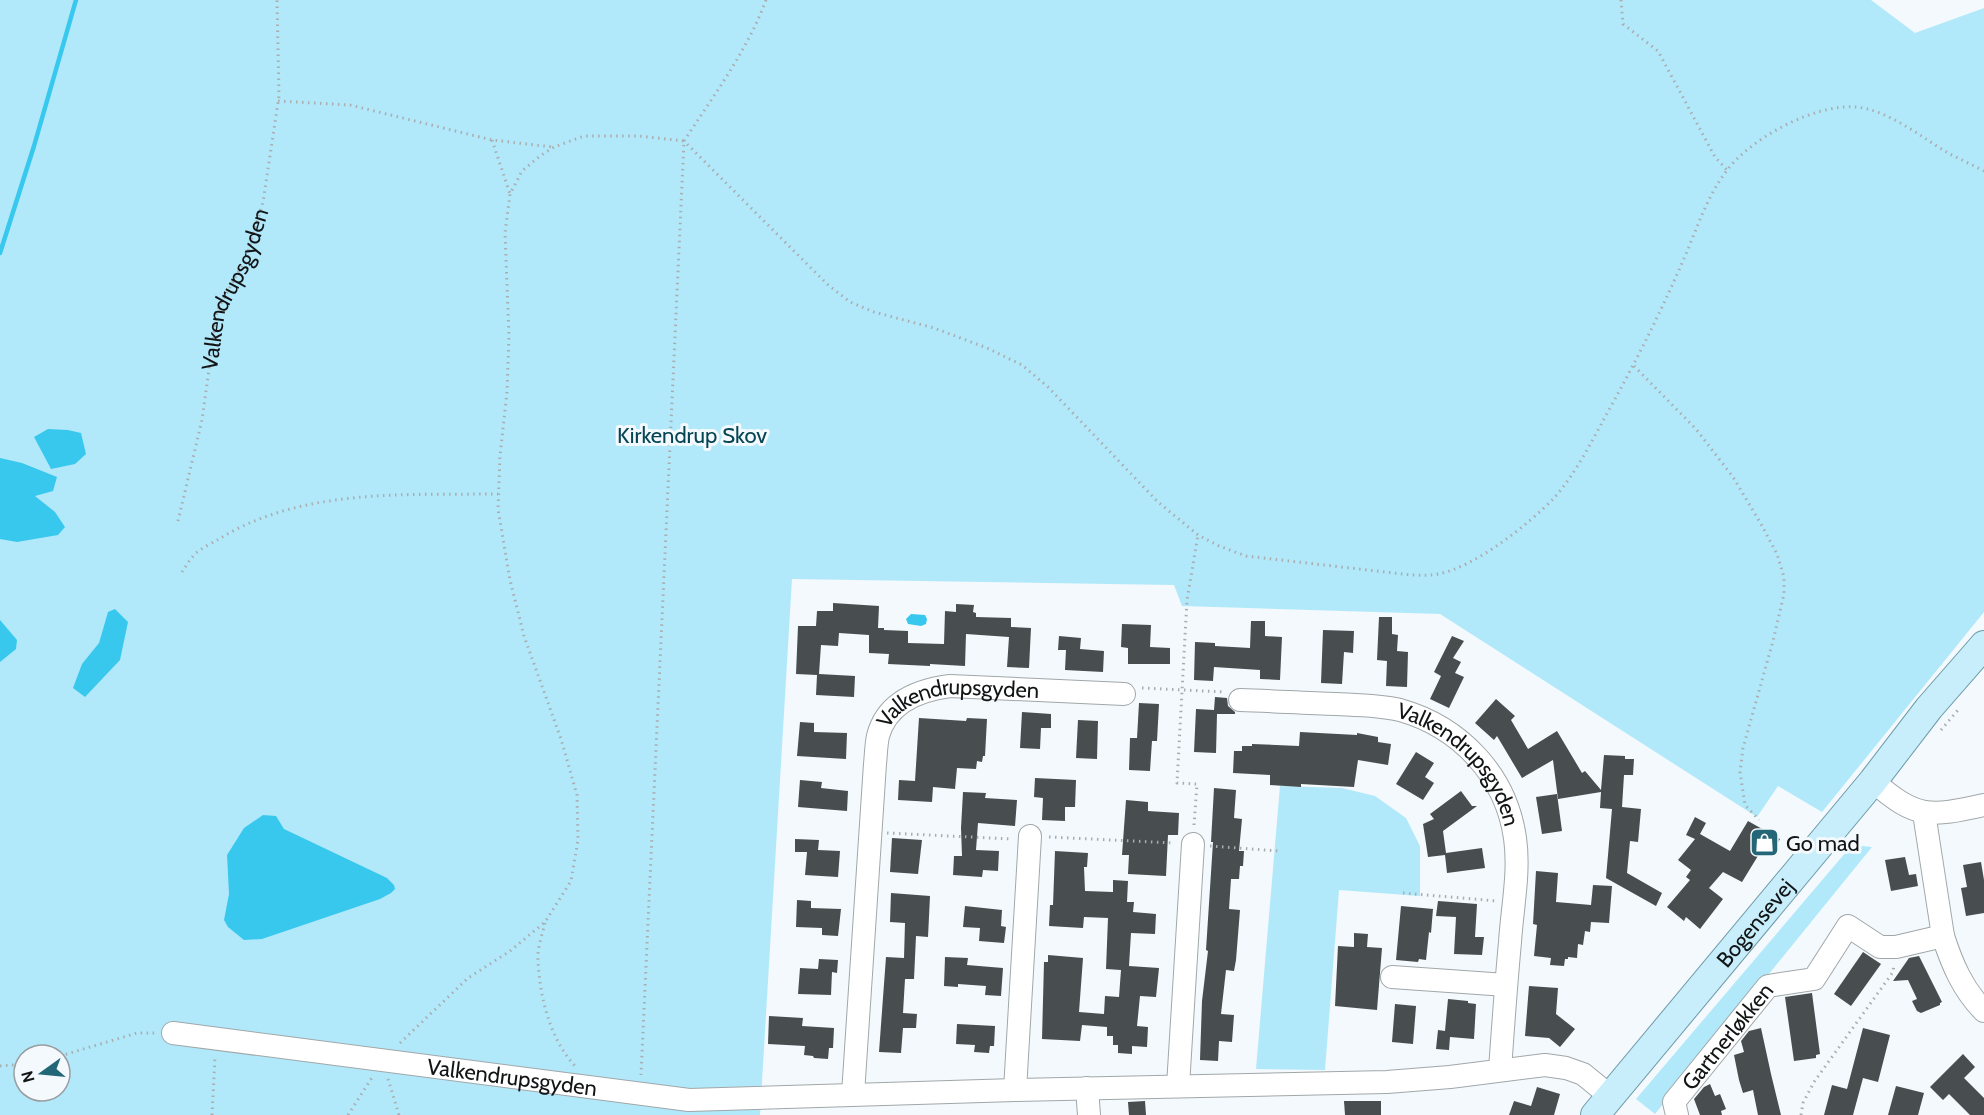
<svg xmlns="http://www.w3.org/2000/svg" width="1984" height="1115" font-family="Cabin,sans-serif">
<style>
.green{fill:#b1e9fb;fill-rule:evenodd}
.water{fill:#38c8ee}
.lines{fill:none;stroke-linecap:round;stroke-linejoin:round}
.stream{stroke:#38c8ee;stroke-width:4.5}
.building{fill:#484d4f}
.minor-casing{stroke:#a1a7a9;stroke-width:24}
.major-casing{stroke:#6f9aa8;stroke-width:30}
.path{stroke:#a9adb0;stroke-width:3;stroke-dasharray:1.5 4.5;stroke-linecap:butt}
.minor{stroke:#fff;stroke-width:22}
.major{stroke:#c7eefa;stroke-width:28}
.labels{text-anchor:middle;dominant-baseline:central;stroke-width:6;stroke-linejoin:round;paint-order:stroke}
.street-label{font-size:22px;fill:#121415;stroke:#f3f9fc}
.park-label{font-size:22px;fill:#064554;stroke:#f3f9fc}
.poi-label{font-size:22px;fill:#121415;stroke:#f3f9fc;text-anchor:start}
</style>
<rect width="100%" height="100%" fill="#f3f9fc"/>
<g class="green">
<path d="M0 0H1871L1915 33 1984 8V612L1822 812 1778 786 1757 817 1440 614 1182 606 1174 585 792 579 760 1115H0ZM24 1055H60V1091H24Z"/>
<path d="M1280 786 1342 788 1375 796 1406 818 1420 846V896L1339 890 1325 1070 1256 1069Z"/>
<path d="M1852 845 1872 847 1655 1114 1636 1099Z"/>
</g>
<g class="water">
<path d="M48 429 68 430 81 433 86 454 75 464 51 469 34 437Z"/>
<path d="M0 458 22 463 57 477 53 491 35 496 55 512 65 527 58 535 17 542 0 539Z"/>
<path d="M115 609 128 622 120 660 85 697 73 688 82 664 99 643 108 612Z"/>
<path d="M911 614 925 615 927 619 926 624 921 626 908 624 906 619Z"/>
<path d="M0 620 17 640 16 649 0 662Z"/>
<path d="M263 815 276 816 284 829 387 878 394 885 395 889 391 893 380 899 262 939 244 940 228 927 224 920 229 894 227 855 244 828Z"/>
</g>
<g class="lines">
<path class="stream" d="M0 253 34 146 76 0"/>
</g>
<g class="building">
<path d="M833 603 879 606 878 628H884V630L908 631V643L944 644 945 611 956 612V604L974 605 973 612 976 613V617L1011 618V627L1031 628 1029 668 1007 667 1009 637 966 634 965 666 930 664V666L888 664 889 654 869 653V635L839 633 838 646 821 645 819 674 855 676 854 697 816 695 817 675 796 674 798 626H816L817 611H833Z"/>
<path d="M1379 617H1392V634L1398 635 1397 651 1408 652 1407 687 1386 686 1387 661 1377 660Z"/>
<path d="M1251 621H1265V636L1282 637 1280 680 1260 679V670L1214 667 1213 681 1194 680 1195 642 1215 643V646L1250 648Z"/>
<path d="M1122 624 1151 625 1150 647 1170 648V664H1128V648L1121 647Z"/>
<path d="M1323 630 1354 631 1353 653 1344 652 1342 684 1321 683Z"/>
<path d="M1059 636 1081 638 1080 649 1104 651 1103 672 1065 670 1066 650H1058Z"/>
<path d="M1452 636 1464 641 1453 658 1461 662 1455 673 1464 677 1449 708 1430 699 1441 676 1434 672Z"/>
<path d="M1215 697 1227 698 1228 706 1235 712V714H1217L1216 753 1194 752 1196 709 1214 710Z"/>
<path d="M1496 699 1515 716 1511 720 1528 749 1557 731 1582 773 1585 771 1601 790 1604 755 1625 756V759H1634L1633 775H1624L1622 807 1641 809 1638 842 1630 841 1627 873 1662 893 1656 906 1606 878 1612 809 1600 808 1601 792 1558 799 1553 760 1522 778 1497 736 1494 740 1475 723Z"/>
<path d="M1139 703 1159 704 1157 741H1152L1150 771 1129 770 1130 738H1137Z"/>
<path d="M1022 712 1051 714V728H1041L1040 749 1020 748Z"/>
<path d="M919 718 966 721 967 718 987 719 985 756H983L982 762 977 761 976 769 957 768 955 789 933 787 932 802 898 800 899 780 915 781Z"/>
<path d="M1078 720 1098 721 1097 759 1076 758Z"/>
<path d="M800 722 814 723V732L847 733 846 759 797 756Z"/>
<path d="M1300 732 1357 735V733L1378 737V742L1391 744 1388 765 1358 760 1354 787 1301 784V787L1270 785V775L1233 773 1234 751H1242V746H1252V744L1299 746Z"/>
<path d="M1416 752 1434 763 1425 777 1434 783 1423 800 1396 784Z"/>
<path d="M1035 778 1076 780 1075 807H1065V821L1042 820 1043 798 1034 797Z"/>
<path d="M800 780 822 782 821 788 848 791 847 811 798 807Z"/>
<path d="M1214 788 1236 790 1234 818 1242 819 1239 851H1244L1243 866H1240L1239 879H1231L1229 909 1240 910 1236 960 1234 971 1226 970 1221 1014 1234 1015 1232 1042 1219 1041 1218 1061 1200 1060 1202 1001 1208 951 1206 950 1213 842H1211Z"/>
<path d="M1461 791 1472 806H1477L1443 831 1446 853 1482 848 1485 868 1447 873 1445 855 1428 857 1423 824 1434 819 1430 814Z"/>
<path d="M963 792 986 793 985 798 1017 800 1015 826 978 823 976 850 999 851 998 871 983 870 982 877 953 875 954 856H962L961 828Z"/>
<path d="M1557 794 1562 831 1542 834 1536 797Z"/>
<path d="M1126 800 1148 802V811L1179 813 1178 835H1168L1166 876 1128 874 1129 855H1122Z"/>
<path d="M1695 817 1706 823 1700 834 1730 851 1748 821 1780 839 1773 851 1764 846 1742 882 1723 872 1709 888 1723 899 1700 929 1686 917 1684 921 1667 907 1690 880 1686 877 1691 870 1678 860 1695 839 1686 835Z"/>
<path d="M892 838 922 840 918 874 890 872Z"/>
<path d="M795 839 819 840 818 850 840 851 838 877 805 875 807 852H795Z"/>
<path d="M1055 851 1088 853 1087 867H1084L1085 891 1113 892V880L1128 881 1127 902H1134L1133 912 1156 914 1155 934 1131 933 1129 966 1159 968 1156 997 1140 996 1137 1026 1148 1027 1147 1047 1132 1046V1054L1118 1053V1045H1113V1036H1107V1027L1082 1025 1080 1041 1042 1039 1044 962H1048V955L1083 958 1079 1012 1104 1014 1105 996 1119 997 1121 970 1106 969 1108 918 1084 917 1083 928 1049 926 1050 905H1053Z"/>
<path d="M1905 857 1909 875 1916 874 1918 886 1891 891 1885 860Z"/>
<path d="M1981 862 1984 880V913L1966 916 1961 888 1967 887 1963 865Z"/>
<path d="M1536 871 1558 873 1556 902 1591 905 1593 885 1612 886 1609 923 1591 922 1590 932 1585 931 1583 945 1578 944 1577 958 1568 957V959H1565L1564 966 1550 965 1551 958 1534 956 1537 925 1533 924Z"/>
<path d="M891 893 930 896 928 937 916 936 914 979H905L903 1013 917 1014 916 1028H903L901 1053 879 1052 886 957 904 958 905 923 890 922Z"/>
<path d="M797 900 811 901V908L841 909 838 936 822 935V928L796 927Z"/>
<path d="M1438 901 1477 904 1475 937H1484L1482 955 1454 954 1456 917 1436 916Z"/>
<path d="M965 906 1002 910 1001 926 1006 927 1004 943 979 941 980 928 963 927Z"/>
<path d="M1401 906 1433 909 1431 933 1429 932 1426 960 1419 959 1418 962 1396 960Z"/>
<path d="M1354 933 1368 934 1367 947 1382 948 1377 1010 1335 1006 1338 946 1354 947Z"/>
<path d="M1863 952 1881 964 1851 1006 1834 994Z"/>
<path d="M1919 956 1942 1002 1940 1003V1005L1921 1013 1917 1011 1912 1001 1917 999 1908 980 1893 981 1909 958Z"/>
<path d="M945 957 968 958 967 965 1003 968 1001 996 985 995 986 986 958 984V987L944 986Z"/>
<path d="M819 959 838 960 837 973 832 972 831 995 798 994 800 968 818 969Z"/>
<path d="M1529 986 1558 988 1556 1014 1575 1029 1560 1047 1549 1038 1525 1036Z"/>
<path d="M1812 993 1820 1054 1816 1055V1058L1794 1061 1785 997Z"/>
<path d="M1448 999 1468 1001V1003L1476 1004 1474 1039 1450 1037 1449 1050 1436 1049 1438 1030 1445 1031Z"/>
<path d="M1395 1004 1416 1006 1413 1044 1392 1042Z"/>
<path d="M769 1016 803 1018 802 1026 834 1028 833 1048H829L828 1059 814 1058 813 1056 804 1055 805 1046 768 1044Z"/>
<path d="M957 1024 995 1026 994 1046H990L989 1053 974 1052 975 1045 956 1044Z"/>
<path d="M1761 1028 1771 1074 1781 1115H1758L1753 1090 1743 1093 1739 1080 1734 1055 1744 1052 1741 1041 1749 1031Z"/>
<path d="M1863 1028 1890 1035 1878 1082 1863 1078 1853 1115H1824L1832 1085 1847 1089Z"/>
<path d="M1963 1054 1975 1067 1964 1078 1984 1098V1115H1970L1949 1094 1943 1100 1930 1087Z"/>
<path d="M1710 1084 1715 1096 1720 1094 1726 1109 1721 1111 1722 1115H1700L1694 1099 1704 1087Z"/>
<path d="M1896 1086 1924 1093 1918 1115H1888Z"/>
<path d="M1537 1087 1560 1094 1554 1115H1509L1514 1101 1531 1106Z"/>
<path d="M1145 1101 1146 1115H1129L1128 1102Z"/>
<path d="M1344 1101H1381V1115H1345Z"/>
</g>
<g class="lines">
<defs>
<g id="minor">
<path id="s2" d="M1240 700C1272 701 1304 703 1336 704 1357 705 1379 705 1400 710 1460 727 1506 775 1515 838 1520 872 1512 909 1510 942 1506 985 1503 1027 1500 1070"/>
<path d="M1873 781C1916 819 1930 817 1984 805"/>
<path d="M1924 813 1943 936C1952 964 1963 990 1984 1011"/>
<path d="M1392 977 1506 985"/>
<path id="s3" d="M173 1033 689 1100 1015 1090 1387 1082 1450 1077 1545 1065 1566 1068 1583 1074 1610 1096"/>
<path d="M1178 1086 1193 844"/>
<path d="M1087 1088 1089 1115"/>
<path d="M1015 1090 1030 836"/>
<path id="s4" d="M853 1094 875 764C876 755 876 745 878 736 887 702 919 690 950 686L1124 694"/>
<path id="s5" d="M1677 1115 1674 1102 1768 986 1814 979 1848 926 1880 947H1896L1943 936"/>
</g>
<g id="major">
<path id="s6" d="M1595 1115 1873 781 1929 708 1984 645"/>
</g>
</defs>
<use href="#minor" class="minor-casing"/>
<use href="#major" class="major-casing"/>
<g class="path">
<path d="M766 0C747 51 714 95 684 141L827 284 850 302 874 312 934 328 987 348 1022 365 1048 387 1158 502 1198 535 1219 546 1246 556 1411 575C1420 575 1429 576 1438 574 1475 567 1528 525 1554 498 1574 476 1591 443 1605 417 1633 367 1659 316 1682 263 1696 232 1706 197 1728 169 1752 138 1814 104 1855 107 1887 109 1921 137 1948 153 1960 159 1972 165 1984 171"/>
<path d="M1621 0 1623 24 1658 51 1715 157 1727 170"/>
<path d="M278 101 350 105 492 140 553 147"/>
<path d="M492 140 510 194"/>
<path d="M1634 366 1696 429 1733 477 1761 524 1777 554 1784 577V594L1773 641 1743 748 1740 772 1745 805 1759 820"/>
<path id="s1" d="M178 521 202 420 217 311 246 258 263 202 279 96 277 0"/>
<path d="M182 572C186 566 190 559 196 553 202 548 212 543 219 539 302 488 404 495 498 494"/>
<path d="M1142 688 1225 692"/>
<path d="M1941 730 1958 710"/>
<path d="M1194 825 1197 784 1177 783 1187 600 1198 535"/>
<path d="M887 833 1012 839"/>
<path d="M1049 837 1174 843"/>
<path d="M1210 846 1279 851"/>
<path d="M1403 893 1497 901"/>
<path d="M545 923C542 935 537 949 538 961 540 998 550 1039 575 1066"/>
<path d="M400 1043 468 978 510 951 545 922 571 881 578 840 577 795 561 739 524 636 510 580 498 509 500 456 507 392 509 336 505 233 510 194 522 171 540 156 554 147 584 136H639L684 141 641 1075"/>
<path d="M60 1056 137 1033H156"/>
<path d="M0 1066 24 1064"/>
<path d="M388 1079 399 1115"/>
<path d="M212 1115 215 1057"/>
<path d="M348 1115 373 1076"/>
<path d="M1801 1115 1803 1103 1814 1082 1893 972 1894 964"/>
</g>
<use href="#minor" class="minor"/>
<use href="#major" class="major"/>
</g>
<defs>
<symbol id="shop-square" viewBox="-11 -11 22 22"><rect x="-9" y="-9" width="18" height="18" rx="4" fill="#236678" stroke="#f3f9fc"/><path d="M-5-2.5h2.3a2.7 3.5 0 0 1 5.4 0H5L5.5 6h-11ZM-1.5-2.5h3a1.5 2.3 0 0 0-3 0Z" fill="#fff"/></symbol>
</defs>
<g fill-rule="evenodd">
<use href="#shop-square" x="1748" y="826" width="33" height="33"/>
</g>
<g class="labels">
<g class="street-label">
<text stroke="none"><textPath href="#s1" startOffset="240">Valkendrupsgyden</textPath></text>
<text stroke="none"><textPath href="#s4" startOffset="456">Valkendrupsgyden</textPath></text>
<text stroke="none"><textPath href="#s2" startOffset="244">Valkendrupsgyden</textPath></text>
<text stroke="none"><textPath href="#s6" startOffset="250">Bogensevej</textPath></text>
<text stroke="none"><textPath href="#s5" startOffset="98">Gartnerløkken</textPath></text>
<text stroke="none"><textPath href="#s3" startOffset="342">Valkendrupsgyden</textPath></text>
</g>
<g class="park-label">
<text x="692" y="435">Kirkendrup Skov</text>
</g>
<g class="poi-label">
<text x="1786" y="843">Go mad</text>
</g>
</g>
<g transform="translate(42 1073) rotate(255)"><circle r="28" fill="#f3f9fc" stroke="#999da0" stroke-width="1.5"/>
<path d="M0-4.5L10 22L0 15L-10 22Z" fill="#236678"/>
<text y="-9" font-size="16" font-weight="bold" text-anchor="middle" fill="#121415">N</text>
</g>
</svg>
